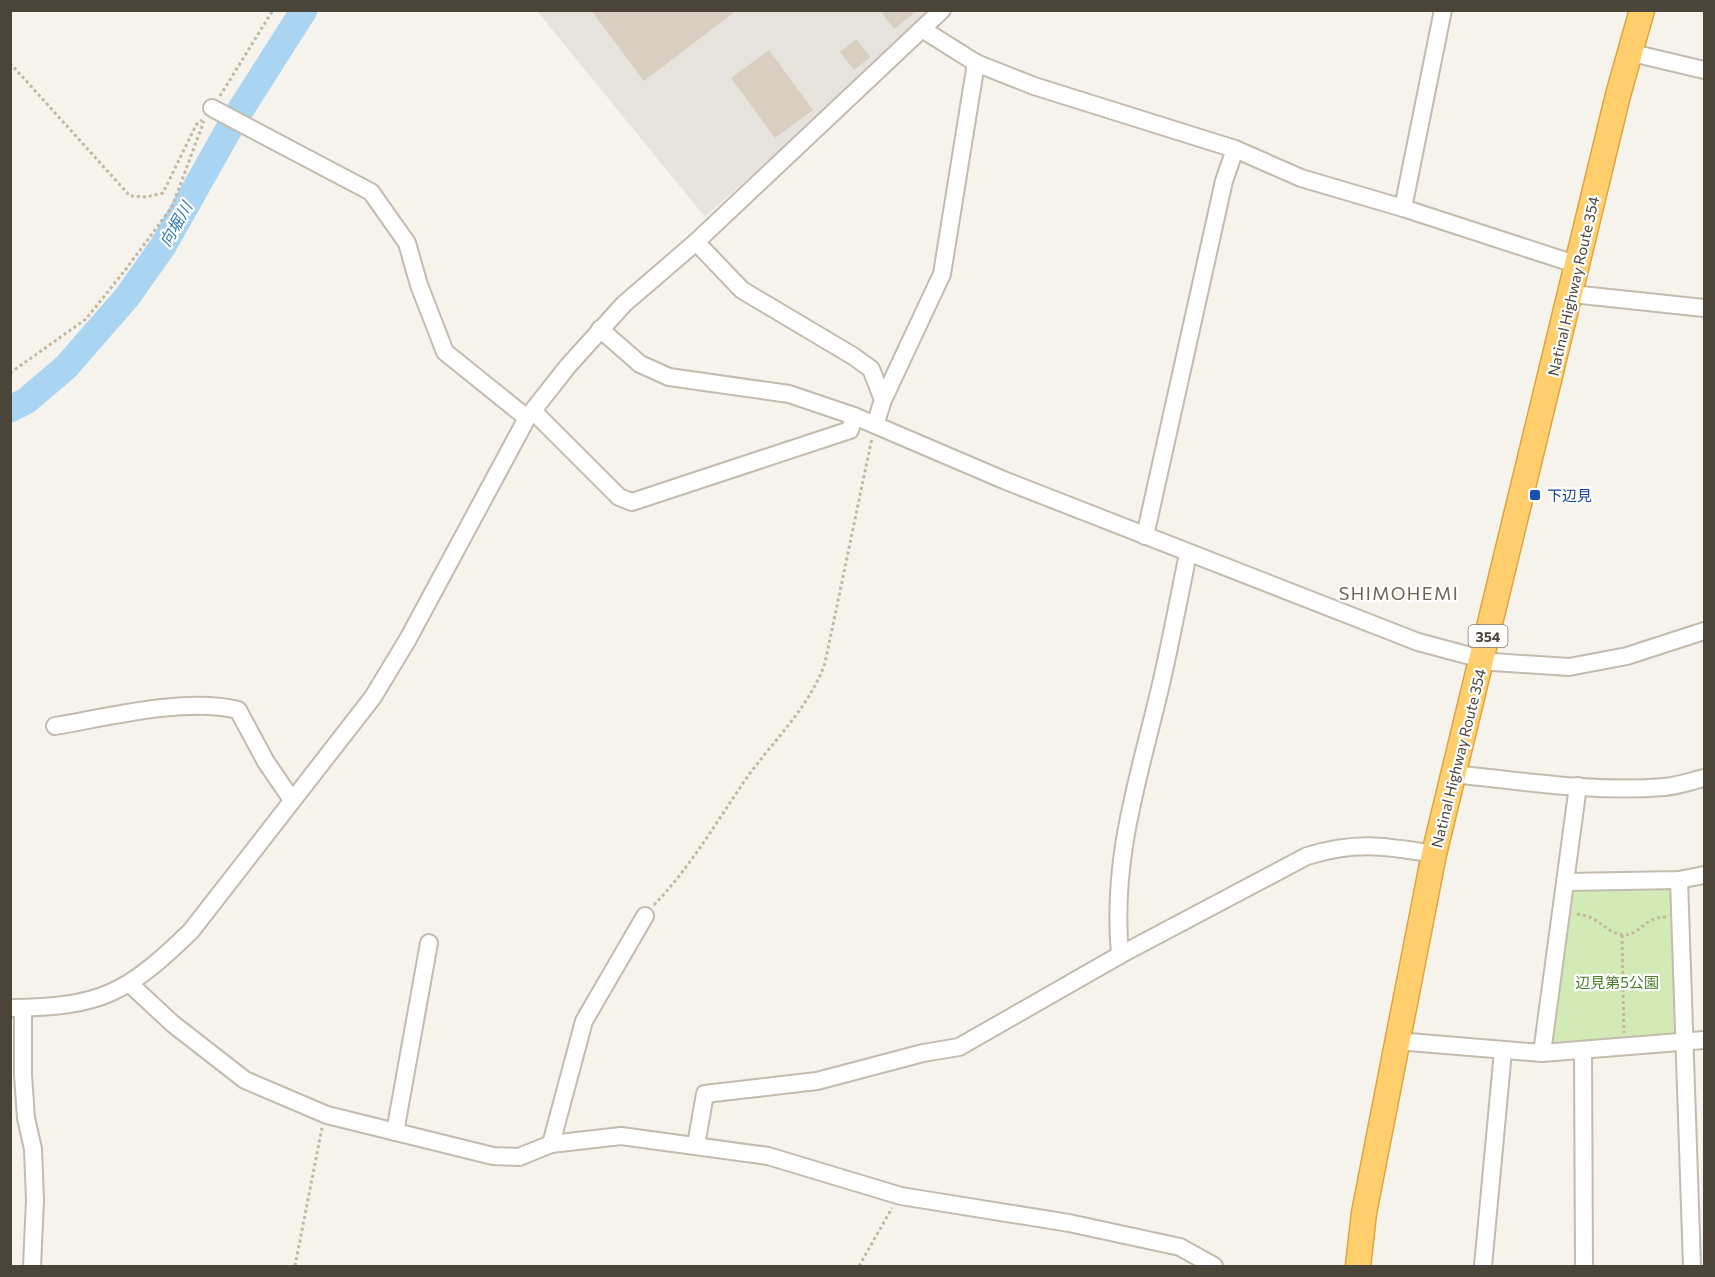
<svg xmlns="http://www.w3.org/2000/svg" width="1715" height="1277" font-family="Commissioner,'Noto Sans JP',sans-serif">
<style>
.industrial{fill:#e6e2dd}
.green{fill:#d2eab5}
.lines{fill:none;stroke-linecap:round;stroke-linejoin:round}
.river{stroke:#a9d4f2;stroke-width:27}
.building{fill:#d8cfc1}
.minor-casing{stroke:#c2bbae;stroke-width:20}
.highway-casing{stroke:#e0a43c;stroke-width:27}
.path{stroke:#c4b79f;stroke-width:3;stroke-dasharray:3 3;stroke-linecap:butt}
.minor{stroke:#fff;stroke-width:16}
.highway{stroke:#ffcf6e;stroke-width:24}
.transit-dot{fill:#1a4fb4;stroke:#fff;stroke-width:2}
.labels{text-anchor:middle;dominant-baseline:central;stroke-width:4.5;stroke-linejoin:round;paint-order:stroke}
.shield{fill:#fff;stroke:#817c74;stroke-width:1.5}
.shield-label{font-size:14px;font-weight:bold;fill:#4b4439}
.street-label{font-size:15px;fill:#4b4439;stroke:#fff}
.transit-label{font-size:15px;fill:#164399;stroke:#fff;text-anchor:start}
.park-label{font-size:15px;fill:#4a7f2a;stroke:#fff}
.water-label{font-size:16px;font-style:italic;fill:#2e7ab2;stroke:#fff}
.quarter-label{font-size:18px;letter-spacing:1.5px;fill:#6e6250;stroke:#fff}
</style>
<rect width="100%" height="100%" fill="#f6f3ec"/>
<path class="industrial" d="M537 11H934L705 217Z"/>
<path class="green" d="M1679 880 1684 1042 1542 1053 1565 882Z"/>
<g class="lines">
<path class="river" d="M10 409 26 401 66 367 127 297 163 246 234 120 304 10"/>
</g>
<g class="building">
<path d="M591 10H737L644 81Z"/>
<path d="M880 10H918L894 29Z"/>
<path d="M856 39 871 57 854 70 840 52Z"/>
<path d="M769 50 813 110 775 138 731 78Z"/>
</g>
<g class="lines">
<defs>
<g id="minor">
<path d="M922 29 976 63 1034 86 1235 149 1301 178 1403 208 1578 265"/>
<path d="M1628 52 1704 70"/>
<path d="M212 108 371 192 407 243 419 285 445 352 527 418"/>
<path d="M1403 208 1443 10"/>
<path d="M696 242 742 290 853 356 871 369 883 400 875 425"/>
<path d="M1572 294 1704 308"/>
<path d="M600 329 640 364 669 377 789 394 854 416 1006 481 1418 642 1493 662 1569 667 1627 656 1704 631"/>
<path d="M883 400 942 274 976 63"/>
<path d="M533 411 619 497 632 502 850 430 854 416"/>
<path d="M1145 536 1224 181 1235 149"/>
<path d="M55 726C108 717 186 697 238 710L266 762 292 800"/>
<path d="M1453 774C1522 781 1594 793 1664 787 1678 786 1691 781 1704 778"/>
<path d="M1679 880 1692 1266"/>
<path d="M1565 882 1679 880 1704 875"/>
<path d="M1120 955C1111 857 1139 778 1161 684 1171 641 1179 597 1188 554"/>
<path d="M130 984 173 1024 245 1080 327 1115 493 1156 519 1157 551 1144 621 1136 768 1156 901 1196 1069 1223 1180 1247 1214 1266"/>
<path d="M10 1008C101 1007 126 994 191 931L373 697 408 639 527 418 568 366 624 304 696 242 942 10"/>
<path d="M23 1008V1075L26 1118 33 1149 35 1200 32 1266"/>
<path d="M1397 1041 1542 1053 1704 1040"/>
<path d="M1583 1050 1584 1266"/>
<path d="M1542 1053 1578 786"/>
<path d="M395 1132 429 943"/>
<path d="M551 1144 584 1021 645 916"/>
<path d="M696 1145 705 1094 817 1081 923 1053 959 1047 1120 955 1307 856C1357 841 1384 846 1434 854"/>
<path d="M1483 1266 1503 1051"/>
</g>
<path id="highway" d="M1358 1266 1364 1213 1434 854 1618 95 1642 10"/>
</defs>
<use href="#minor" class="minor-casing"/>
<use href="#highway" class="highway-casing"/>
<g class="path">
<path d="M10 63 130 196 146 197 163 193 196 125 202 120"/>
<path d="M220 96 273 10"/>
<path d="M10 373 86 319 126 269 172 207 204 121"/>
<path d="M654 905C692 865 717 821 748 776 775 739 810 706 825 663L872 438"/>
<path d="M1577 914C1600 916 1606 934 1624 935 1640 935 1644 917 1666 917"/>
<path d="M1622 935 1624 1033"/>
<path d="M295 1266 322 1128"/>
<path d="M859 1266 892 1208"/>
</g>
<use href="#minor" class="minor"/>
<use href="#highway" class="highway"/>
</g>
<rect class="transit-dot" x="1529" y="489" width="12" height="12" rx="3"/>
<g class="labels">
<rect class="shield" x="1468.5" y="625" width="39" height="22" rx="4.5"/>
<g class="shield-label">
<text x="1488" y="636">354</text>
</g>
<g class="street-label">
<text transform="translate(1573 286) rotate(-77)">Natinal Highway Route 354</text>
<text transform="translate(1458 758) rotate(-76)">Natinal Highway Route 354</text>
</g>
<g class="transit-label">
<text x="1547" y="495">下辺見</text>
</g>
<g class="park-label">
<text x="1617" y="982">辺見第5公園</text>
</g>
<g class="water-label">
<text transform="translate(175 224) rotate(-60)">向堀川</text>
</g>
<g class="quarter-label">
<text x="1399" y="593">SHIMOHEMI</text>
</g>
</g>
<rect width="1715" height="1277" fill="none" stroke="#4b4439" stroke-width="24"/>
</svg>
